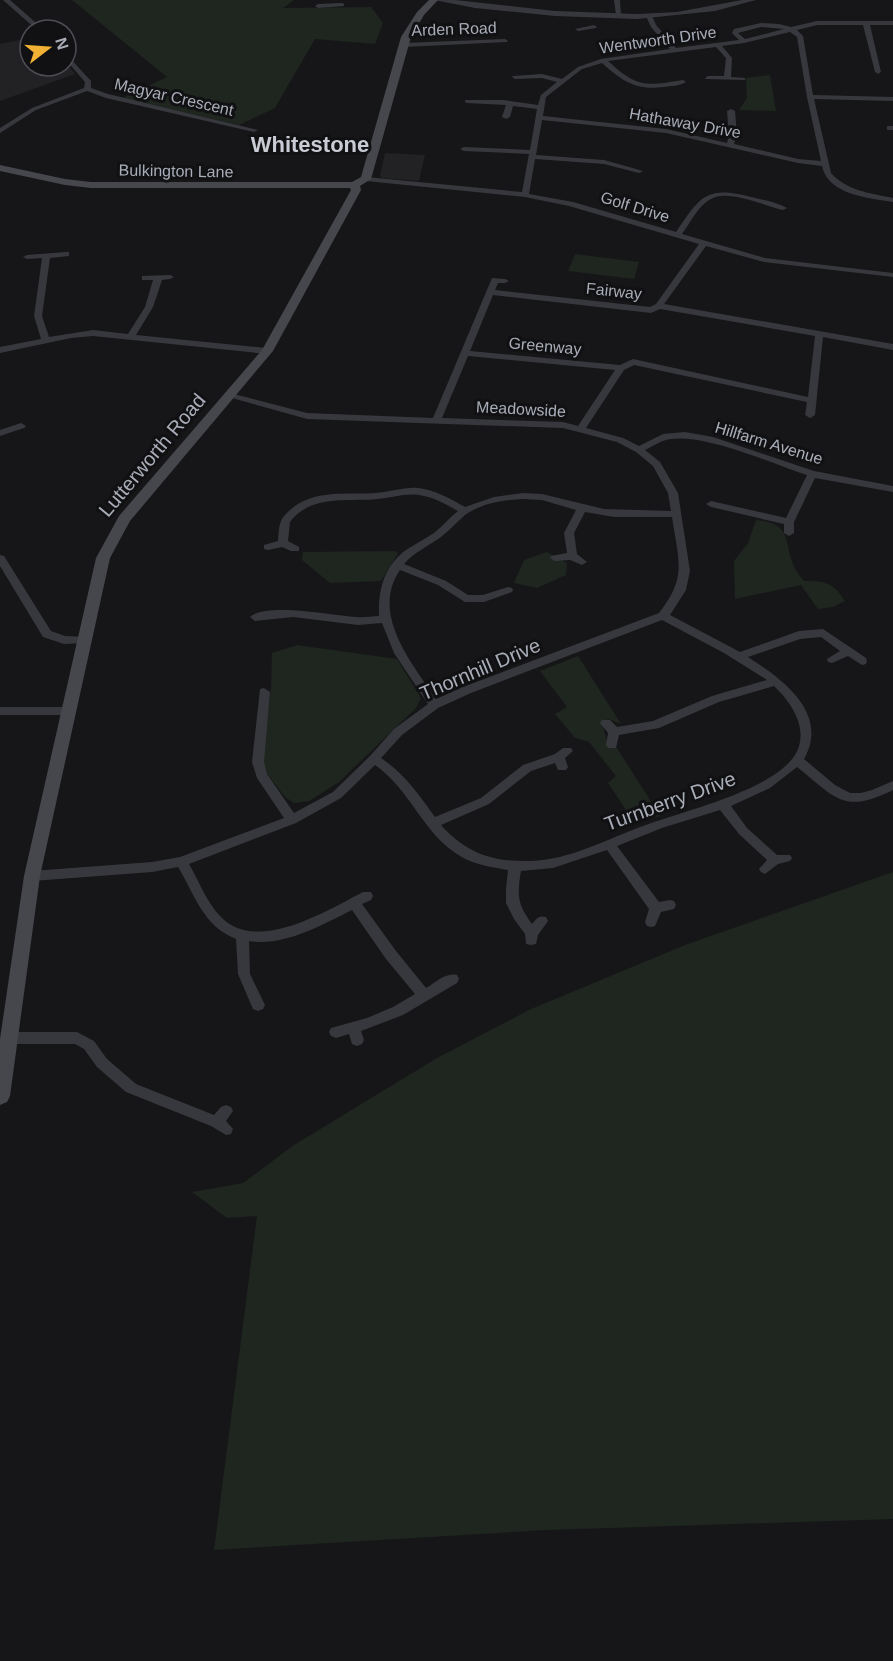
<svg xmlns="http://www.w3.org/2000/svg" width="893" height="1661" font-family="Arial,sans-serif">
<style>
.built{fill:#222225}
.green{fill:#1e261f}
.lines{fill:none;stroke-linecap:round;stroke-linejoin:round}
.minor{fill:#37383d;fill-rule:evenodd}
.tertiary{fill:#37383d;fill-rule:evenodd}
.secondary{fill:#45474d;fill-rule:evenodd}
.labels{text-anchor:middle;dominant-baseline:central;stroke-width:6;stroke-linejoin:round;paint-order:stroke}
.far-street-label{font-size:16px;fill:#a8adb8;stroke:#111113}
.street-label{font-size:20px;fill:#a8adb8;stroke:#111113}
.far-district-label{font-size:22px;font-weight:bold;fill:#c9ccd4;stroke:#111113}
</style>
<rect width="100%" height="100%" fill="#161618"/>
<g class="built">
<path d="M30 38V66H66V63L75 74 0 101V44Z"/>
<path d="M385 153 425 155 419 181 382 178 380 176Z"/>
</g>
<g class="green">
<path d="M72 0H294L283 8 371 7 383 23 375 44 315 39 275 108 239 125 122 98 167 77Z"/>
<path d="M770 75 776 111 739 110 747 98 746 78Z"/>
<path d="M575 254 639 262 634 279 568 271Z"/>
<path d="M756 520C791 523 784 539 793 564 795 570 800 576 804 581 825 581 833 582 845 601L833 607 818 609 801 585 735 599 734 561 748 543Z"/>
<path d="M394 551 398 553 381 581 330 583 302 560 303 552Z"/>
<path d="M547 552 567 563 566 575 537 588 514 583 524 560Z"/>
<path d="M297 645 397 659 421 698 416 708 339 782 309 801 294 803 285 797 265 771 262 755 271 689 272 653Z"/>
<path d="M578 656 621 724 608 719 602 723 608 745 617 748 660 816 635 823 608 783 616 776 589 742 575 738 555 714 567 707 540 671Z"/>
<path d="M893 872V1519L547 1530 214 1550 257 1216 227 1218 192 1192 243 1183 294 1145 437 1058 531 1009 685 945Z"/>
</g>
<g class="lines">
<g class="minor">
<path d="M3 0H10L44 30H37Z"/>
<path d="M614 0H620L621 16 616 15Z"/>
<path d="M342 3 344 4V6L318 8 315 6 318 4Z"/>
<path d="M649 14 652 16 656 25 676 48 739 40 732 33 734 29 761 23 779 24 791 27 817 21H893V25H870L881 72 878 74 875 72 863 25H817L797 30 803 36 813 95 893 97V101L814 99 831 173C847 191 870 193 893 198V202C869 198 828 195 822 166L798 163 666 133 542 120 536 155 604 160 643 171 639 173 604 164 535 159 529 194 573 202 676 232C700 197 706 185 751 197 763 200 777 202 787 208L783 210C766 206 729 190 713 198 699 204 691 222 682 234L765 258 893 273V277L764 262 706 246 664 304 893 344V350L823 337 815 415 810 418 805 415 807 402 634 365 624 370 586 428 623 438 639 446 663 434 685 432 713 437 814 471 893 486V492L815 478 794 522V533L789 536 784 533V524L711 507 706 504 711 501 786 518 807 475C771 463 706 434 671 439 662 440 653 446 645 450L660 462 678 493 690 571 686 590 670 615 740 652 799 631 823 629 866 658 867 661 866 664 862 665 848 656 832 663 828 662 827 659 840 651 821 637 800 639 748 657C782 679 830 713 804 759L835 785 850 793H861L872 790 893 781V790C843 815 835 797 797 767L770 788 731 806 747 828 777 855H790L792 858 790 861 778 864 765 874 761 872 759 869 767 860 739 834 720 810 662 828 617 846 659 902 670 900 674 901 676 905 674 909 661 912 655 926 651 927 647 926 645 922 649 909 607 850 553 868 521 871C517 895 517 904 532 924 537 918 539 915 546 917L548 921 538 935 536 944 531 945 526 944 525 934 514 919 506 903V889L508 870C492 867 474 865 460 856 423 834 410 789 375 765L341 798 296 823 189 864C199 881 206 901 220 916 256 955 326 911 363 892H371L373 896 371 900 362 904 396 951 426 988C435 983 446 972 457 975L459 979 457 983 403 1015 361 1031 364 1040 362 1044 357 1046 352 1044 349 1034 336 1038 331 1036 329 1032 331 1028 367 1018 393 1007 415 994 386 959 352 910C322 925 283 947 249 941L250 974 265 1005 263 1009 258 1011 253 1009 238 974 236 939C203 926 195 895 178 867L152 872 32 881 28 879 26 876 28 873 32 871 152 862 180 857 284 818 257 778 252 762 260 689 264 688 270 692 264 762 267 774 294 813 333 792 370 756 394 729 428 704 394 653 382 623 358 625 293 617 255 621 250 617C266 602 334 616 356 617 364 618 372 616 379 616 378 590 384 566 406 550 415 544 425 539 434 533 442 527 449 518 458 511 445 504 434 497 419 495 406 493 390 498 377 499 347 502 311 494 290 522L288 541 299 547V551H291L282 547 268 550 264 549V545L278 541C279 532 278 522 285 515 309 488 345 495 376 493 390 492 404 487 418 488 435 490 449 498 465 507L494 497 523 493 542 494 604 509 671 511 668 493 653 466 636 452 617 442 563 428 307 419 225 396 230 393 307 413 433 418 492 278 505 279 509 281 505 283H498L495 290 650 307 656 304 699 244 569 206 525 197 366 181 362 179 366 177 522 192 529 154 464 151 460 149 464 147 530 150 537 109 513 106 510 117 506 119 502 117 506 105 467 103 465 102V100H503L538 105 541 95 557 82 542 78 515 79 512 77 513 76 542 74 562 79 578 67 601 59 670 49 651 27 646 16ZM761 27 784 29 745 39 738 33ZM790 32 797 37 807 97 821 161 798 159 734 144 737 135 735 111 731 109 727 111 729 135 727 143 666 129 543 116 546 97 582 69 602 63C621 80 636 91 663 87 671 86 680 86 686 82L683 80C646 86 637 88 608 61L716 47 726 58 724 76H708L705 78 706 79 745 80V78L731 77 732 58 722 46 744 43ZM493 295 651 313 660 309 815 336 808 397 633 359 620 365 470 351ZM468 356 615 370 578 426 563 422 442 418ZM523 499 542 500 576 510 564 533 567 553 551 556 550 558 555 561 570 560 582 565 587 562 577 554 574 533 585 512 614 517H672C678 559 688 577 659 613L463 687 436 699C412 663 370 614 400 570L438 585 465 602H484L512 592 513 590 512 588 508 587 483 595H468L446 581 404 564C414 552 429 546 441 537 450 530 457 522 465 515 482 503 503 500 523 499ZM662 620 724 653 767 680 712 696 653 721 617 727 610 720H602L600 723 608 733 606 745 608 748H616L619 735 659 728 719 702 774 686C792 703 810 730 795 755 772 791 682 811 643 826 607 839 570 860 530 861 492 862 466 853 441 825L489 804 531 771 555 763 558 770H566L568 767 565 758 573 751 571 748H563L555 754 523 765 481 798 435 817C419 795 405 774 381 758L402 735 438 708 471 693Z"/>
<path d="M594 25 597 27 596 28 578 31 575 29Z"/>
<path d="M505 39 508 41 507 42 404 47 401 45 404 43Z"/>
<path d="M66 54 91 81V88L108 94 258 130 254 132 106 98 87 91 36 110 0 133V128L32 108 84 88 85 82 66 60Z"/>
<rect x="887" y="126" width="6" height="4"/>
<path d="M66 252H69V256L50 258 42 316 49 337 93 330 128 334 145 307 153 280H142V276L170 275 174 277 170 279 162 280 153 307 136 335 267 348 271 351 267 354 93 336 71 338 0 353V347L41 339 34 316 42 258 27 259 23 257 27 255Z"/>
<path d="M21 423 26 426 24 428 0 436V430Z"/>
<path d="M0 555 4 556 51 631 65 636 87 637 88 640 87 643 64 644 43 637 0 566Z"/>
<path d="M0 707H67L73 711 67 715H0Z"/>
<path d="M10 1032H77L94 1041 107 1059 136 1084 214 1115 221 1107 226 1105 231 1107 233 1111 226 1121 233 1129 231 1134 226 1135 211 1126 126 1092 97 1067 84 1049 75 1044H10L5 1042 3 1038 5 1034Z"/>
</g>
<path class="tertiary" d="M434 0H455L555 11 637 14 677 12 742 0H756L715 11 637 19 555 16 475 8Z"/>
<path class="secondary" d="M429 0H438L424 15 411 37 371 179 360 186 361 190 273 351 130 521 110 558 40 876 10 1096 7 1102 0 1105V1039L24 876 96 558 119 516 262 350 351 190 350 188H91L65 185 0 171V165L65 179 91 182H352L361 177 401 37 417 12Z"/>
</g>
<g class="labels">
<g class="far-street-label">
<text transform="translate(454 29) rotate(-2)">Arden Road</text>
<text transform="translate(658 40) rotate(-8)">Wentworth Drive</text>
<text transform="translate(174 97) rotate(13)">Magyar Crescent</text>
<text transform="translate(685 123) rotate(10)">Hathaway Drive</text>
<text transform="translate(176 171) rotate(1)">Bulkington Lane</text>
<text transform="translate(635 207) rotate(17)">Golf Drive</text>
<text transform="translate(614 291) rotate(6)">Fairway</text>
<text transform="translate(545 346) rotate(5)">Greenway</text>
<text transform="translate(521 409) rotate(3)">Meadowside</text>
<text transform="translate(769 443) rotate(17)">Hillfarm Avenue</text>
</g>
<g class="street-label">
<text transform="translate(152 455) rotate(-50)">Lutterworth Road</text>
<text transform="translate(480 669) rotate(-23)">Thornhill Drive</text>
<text transform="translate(670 801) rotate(-20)">Turnberry Drive</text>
</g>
<g class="far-district-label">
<text x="310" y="144">Whitestone</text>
</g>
</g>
<g transform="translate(48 48) rotate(73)"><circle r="28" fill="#111113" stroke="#4d4f55" stroke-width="1.5"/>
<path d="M0-4.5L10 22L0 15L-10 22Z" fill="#f2b134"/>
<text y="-9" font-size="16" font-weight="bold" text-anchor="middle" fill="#a8adb8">N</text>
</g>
</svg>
